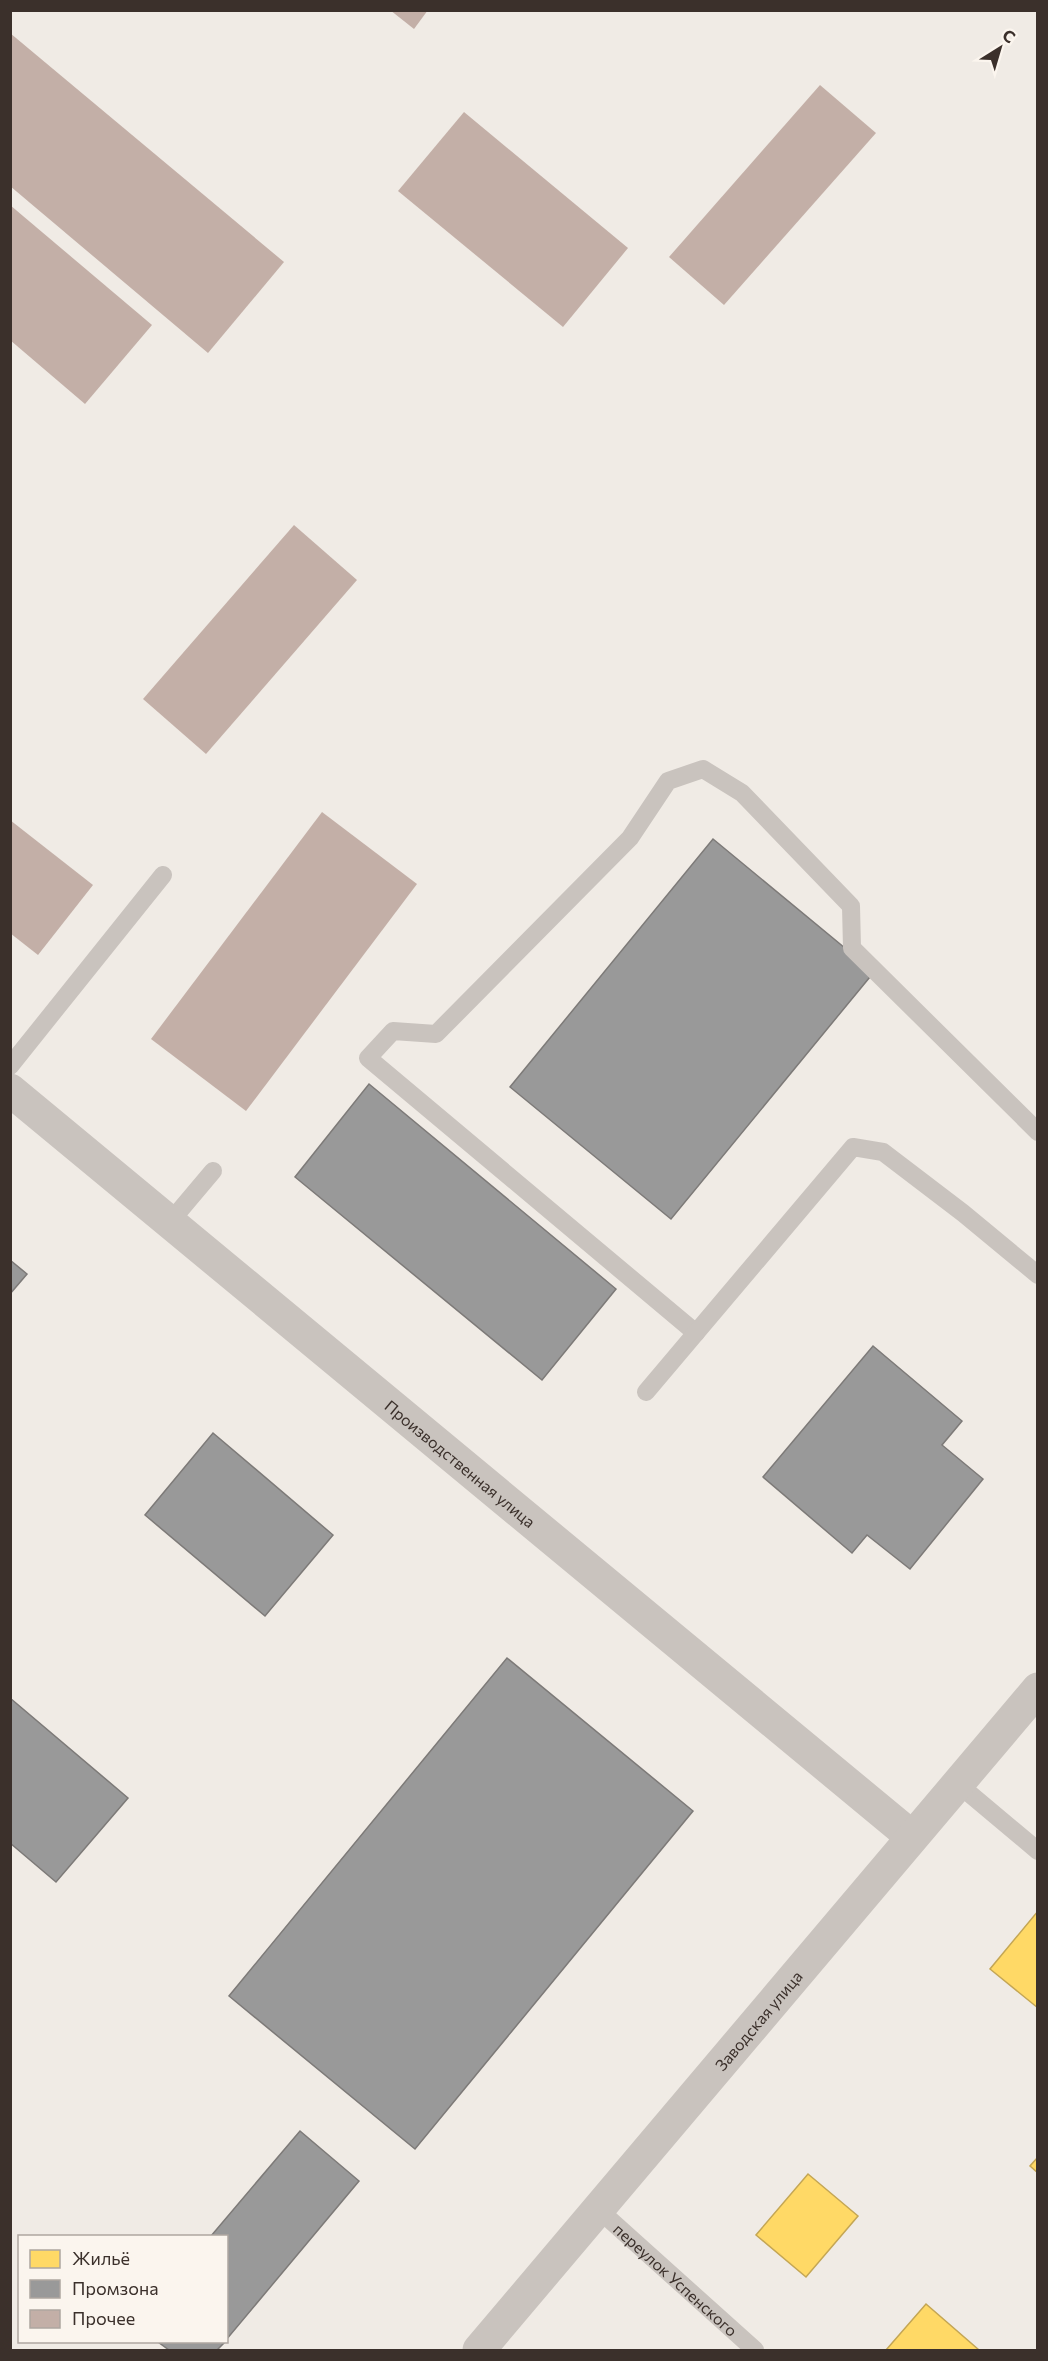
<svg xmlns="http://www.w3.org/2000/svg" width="1048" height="2361" font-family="Commissioner,sans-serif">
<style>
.homes{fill:#ffd966;stroke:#c4a654;stroke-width:1.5}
.industry{fill:#999;stroke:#7d7a78;stroke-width:1.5}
.building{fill:#c3afa7}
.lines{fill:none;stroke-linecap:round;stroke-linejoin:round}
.service{stroke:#c9c3be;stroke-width:18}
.minor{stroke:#c9c3be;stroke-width:33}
.tertiary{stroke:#c9c3be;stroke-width:33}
.labels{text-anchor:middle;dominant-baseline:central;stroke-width:6;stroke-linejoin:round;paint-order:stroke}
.street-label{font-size:16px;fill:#3b302b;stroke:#fbf5ee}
</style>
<rect width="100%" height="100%" fill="#f0ebe5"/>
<g class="homes">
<path d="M1038 1911V2008L990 1969Z"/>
<path d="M1038 2157V2173L1030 2166Z"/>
<path d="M808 2174 858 2216 806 2277 756 2235Z"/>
<path d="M926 2304 979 2350H886Z"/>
</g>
<g class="industry">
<path d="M713 839 874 972 671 1219 510 1087Z"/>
<path d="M369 1084 616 1289 542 1380 295 1177Z"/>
<path d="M10 1260 27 1274 10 1294Z"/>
<path d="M873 1346 962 1421 942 1445 983 1479 910 1569 867 1535 852 1553 763 1477Z"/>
<path d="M213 1433 333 1535 265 1616 145 1515Z"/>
<path d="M507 1658 693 1811 415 2149 229 1996Z"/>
<path d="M10 1698 128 1798 56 1882 10 1843Z"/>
<path d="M300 2131 359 2181 226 2340V2236H211Z"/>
<path d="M158 2342H225L217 2350H169Z"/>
</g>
<g class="building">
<path d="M390 10H428L414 29Z"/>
<path d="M10 33 284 262 208 353 10 186Z"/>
<path d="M820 85 876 133 724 305 669 257Z"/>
<path d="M464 112 628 248 563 327 398 191Z"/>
<path d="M10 205 152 325 85 404 10 340Z"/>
<path d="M294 525 357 580 206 754 143 699Z"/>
<path d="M322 812 417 884 246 1111 151 1039Z"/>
<path d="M10 820 93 885 38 955 10 933Z"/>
</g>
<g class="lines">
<g class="service">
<path d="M10 1066 163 875"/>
<path d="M170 1222 213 1171"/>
<path d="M696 1333 368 1058 393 1031 436 1034 630 838 668 781 703 769 742 793 851 906 852 948 1038 1132"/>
<path d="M646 1392 853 1147 883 1152 963 1213 1038 1275"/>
<path d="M957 1783 1038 1851"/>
<path id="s1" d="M598 2209 755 2350"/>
</g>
<path class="minor" id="s2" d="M10 1090 911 1836"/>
<path class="tertiary" id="s3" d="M479 2350 1038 1689"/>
</g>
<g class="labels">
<g class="street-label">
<text stroke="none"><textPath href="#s2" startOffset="585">Производственная улица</textPath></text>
<text stroke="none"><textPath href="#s3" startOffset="432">Заводская улица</textPath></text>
<text stroke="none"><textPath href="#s1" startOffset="105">переулок Успенского</textPath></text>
</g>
</g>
<rect width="1048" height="2361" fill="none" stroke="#3b302b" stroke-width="24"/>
<rect x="18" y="2235" width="210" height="108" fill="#fbf5ee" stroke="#aea6a0" stroke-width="1.5"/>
<rect x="30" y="2250" width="30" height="18" fill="#ffd966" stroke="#aea6a0" stroke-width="1.5"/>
<text x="72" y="2265" font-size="18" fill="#3b302b">Жильё</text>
<rect x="30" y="2280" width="30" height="18" fill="#999999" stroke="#aea6a0" stroke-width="1.5"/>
<text x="72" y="2295" font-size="18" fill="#3b302b">Промзона</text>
<rect x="30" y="2310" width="30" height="18" fill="#c3afa7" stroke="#aea6a0" stroke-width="1.5"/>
<text x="72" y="2325" font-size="18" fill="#3b302b">Прочее</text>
<g transform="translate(1000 48) rotate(37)" stroke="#fbf5ee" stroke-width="4.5" paint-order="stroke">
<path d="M0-4.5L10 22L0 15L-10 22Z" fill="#3b302b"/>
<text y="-9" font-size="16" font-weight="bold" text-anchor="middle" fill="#3b302b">С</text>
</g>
</svg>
